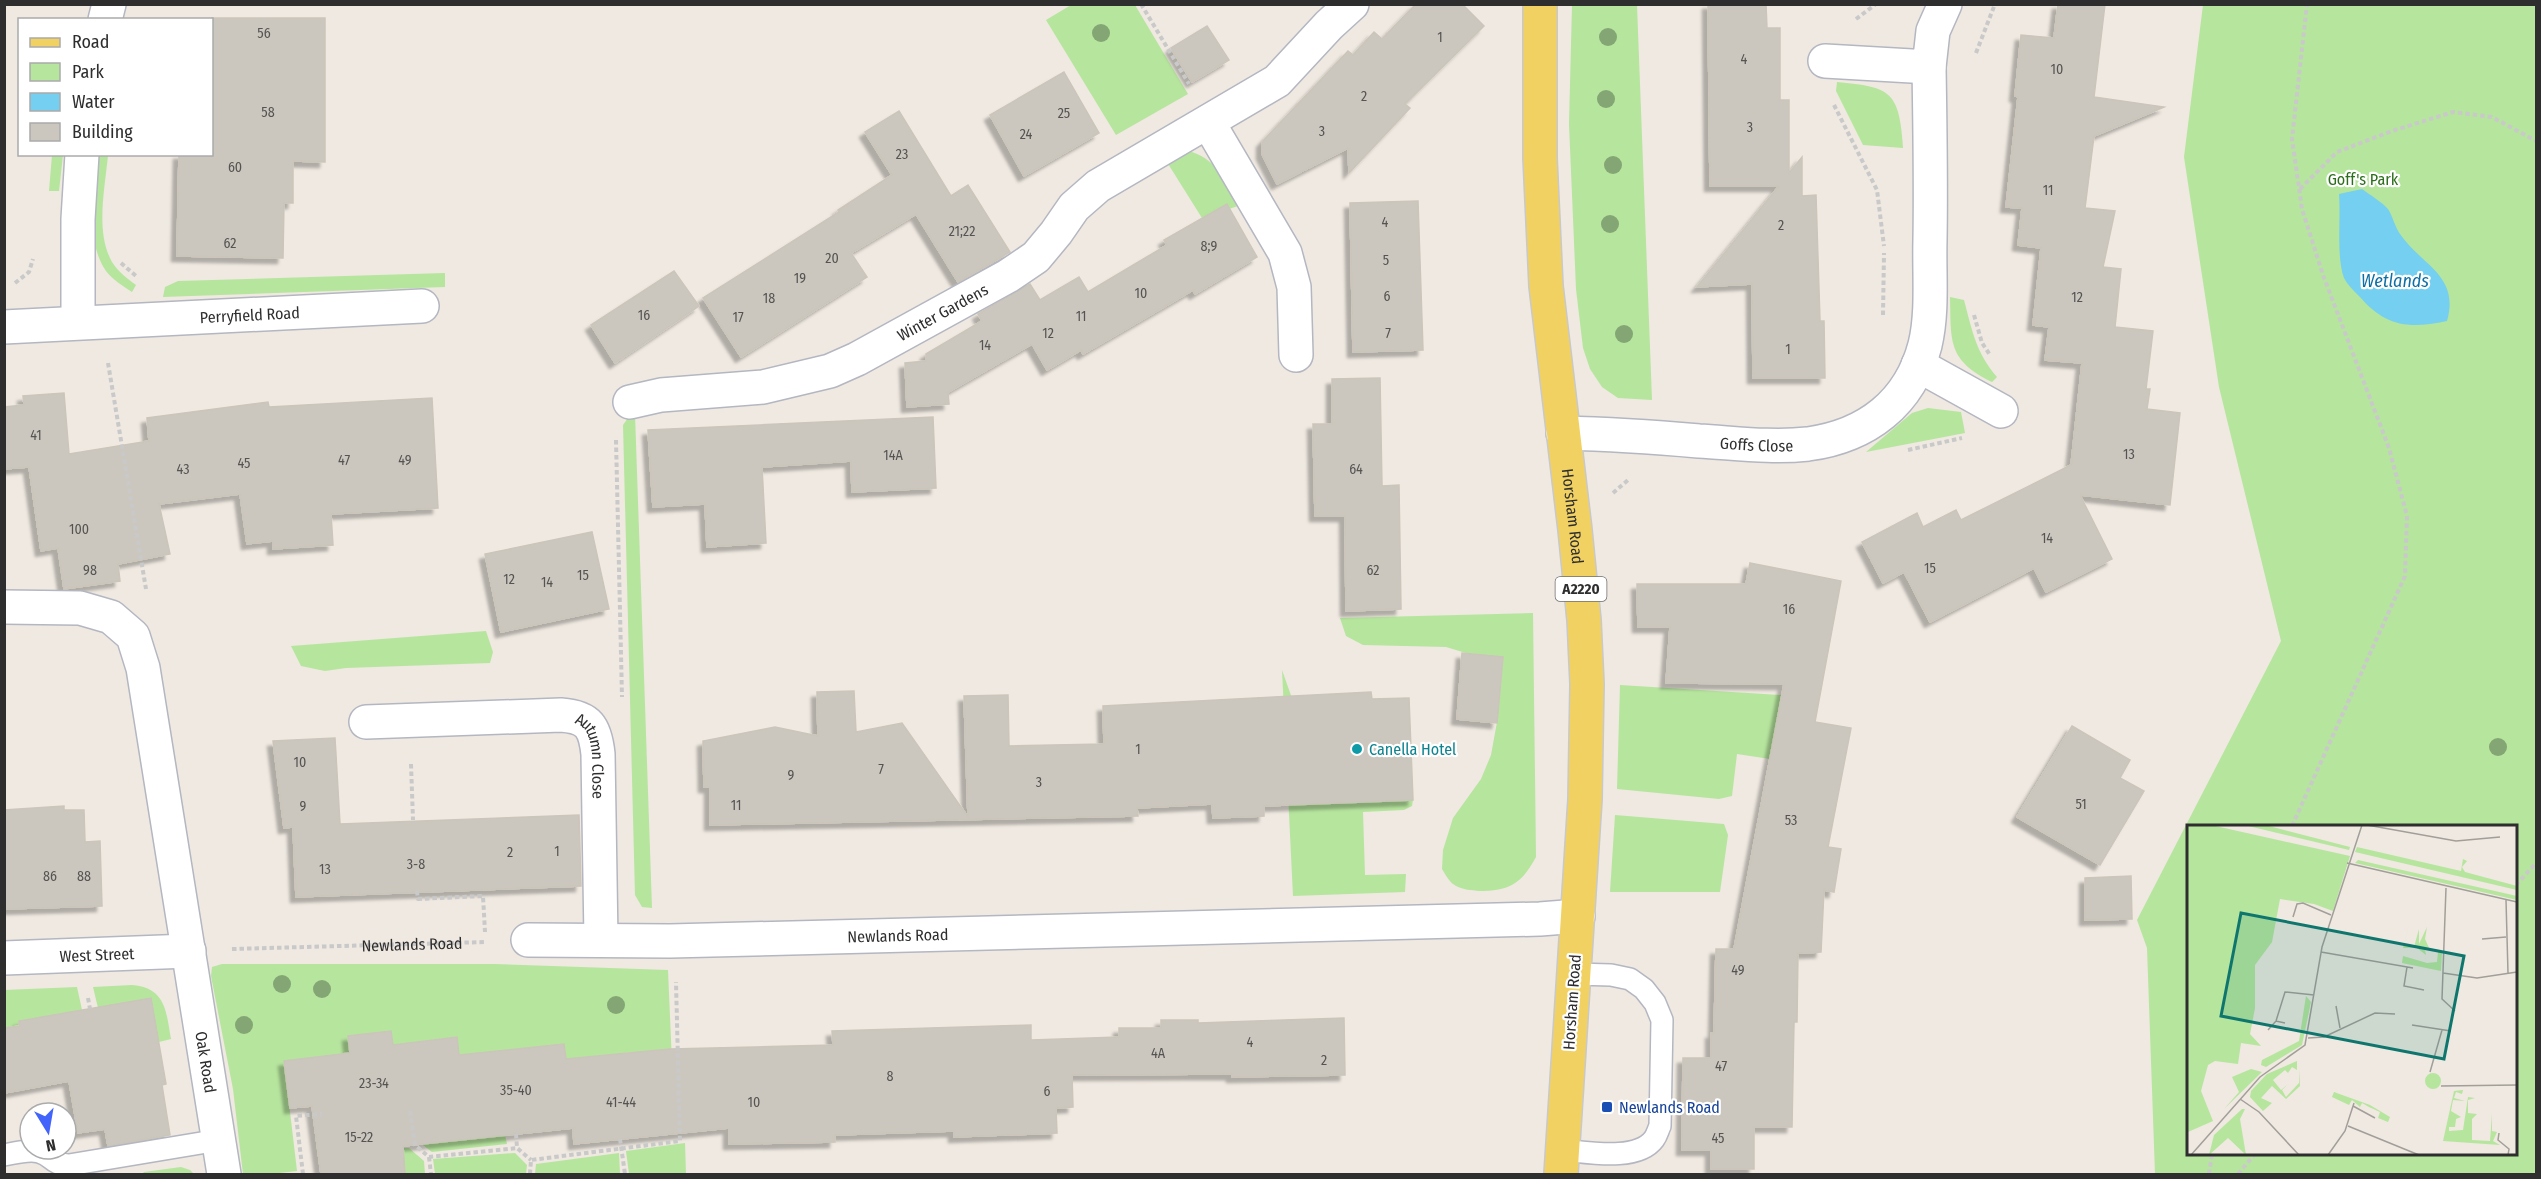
<svg xmlns="http://www.w3.org/2000/svg" width="2541" height="1179" font-family="'Fira Sans Condensed',sans-serif">
<style>
.green{fill:#b6e59e;fill-rule:evenodd}
.water{fill:#75cff0}
.building{fill:#cbc7bf;stroke:#cbc5ba;stroke-width:1.5;filter:url(#shadow)}
.lines{fill:none;stroke-linecap:round;stroke-linejoin:round}
.lane-casing{stroke:#b4b7c1;stroke-width:24}
.street-casing{stroke:#b4b7c1;stroke-width:36}
.primary-casing{stroke:#c9c9c9;stroke-width:36}
.path{stroke:#c9c9c9;stroke-width:4;stroke-dasharray:4.5 3;stroke-linecap:butt}
.lane{stroke:#fff;stroke-width:21}
.street{stroke:#fff;stroke-width:33}
.primary{stroke:#f2d163;stroke-width:33}
.tree{fill:#84a574}
.culture-dot{fill:#0f9aa8;stroke:#fff;stroke-width:2}
.transit-dot{fill:#1a4fb4;stroke:#fff;stroke-width:2}
.labels{text-anchor:middle;dominant-baseline:central;stroke-width:4.5;stroke-linejoin:round;paint-order:stroke}
.number-label{font-size:14px;fill:#555452}
.shield{fill:#fff;stroke:#6d6d6d;stroke-width:1.5}
.shield-label{font-size:15px;font-weight:bold;fill:#2e2e2e}
.park-label{font-size:16px;fill:#2c6e1b;stroke:#fff}
.street-label{font-size:16px;fill:#2e2e2e;stroke:#fff}
.culture-label{font-size:16px;fill:#0d838f;stroke:#fff;text-anchor:start}
.transit-label{font-size:16px;fill:#164399;stroke:#fff;text-anchor:start}
.water-label{font-size:18px;font-style:italic;fill:#0d6fa3;stroke:#fff}
.inset-road{fill:none;stroke:#a29e99;stroke-width:1.5}
.view{fill:#0f766e;fill-opacity:0.15;stroke:#0f766e;stroke-width:3}
.inset-edge{fill:none;stroke:#2e2e2e;stroke-width:3}
</style>
<defs>
<filter id="shadow"><feDropShadow dx="-5.5" dy="5.5" stdDeviation="1.5" flood-color="#0004"/></filter>
</defs>
<rect width="100%" height="100%" fill="#efe9e1"/>
<g class="green">
<path d="M1071 5H1135L1188 94 1116 135 1046 20Z"/>
<path d="M1572 5H1637L1652 400 1618 398 1602 387 1590 369 1583 348 1576 289 1569 124Z"/>
<path d="M2203 5H2536V1174H2155L2147 948 2137 920 2281 641 2219 387 2184 157ZM2188 826H2516V1154H2188Z"/>
<path d="M1837 82C1891 87 1899 91 1903 148L1863 145 1836 91Z"/>
<path d="M1192 152C1217 160 1228 184 1241 205L1202 218 1165 159 1178 153Z"/>
<path d="M52 155H63L59 191H49Z"/>
<path d="M96 155H108C105 188 95 232 112 262 118 272 128 279 136 285L132 292C123 286 113 280 106 271 84 239 95 191 96 155Z"/>
<path d="M445 273V287L163 297 165 287 178 281Z"/>
<path d="M1950 297 1964 300C1972 330 1976 353 1997 377L1992 382C1948 360 1951 343 1950 297Z"/>
<path d="M1928 408 1961 412 1965 433 1866 452 1912 413Z"/>
<path d="M635 414 652 908 642 907 635 895 623 425 628 418Z"/>
<path d="M1533 613 1536 857C1522 883 1510 891 1480 891 1471 890 1461 890 1453 884 1449 881 1445 874 1442 869L1443 850 1453 818 1481 779 1491 755 1497 722 1503 657 1466 653 1446 647 1363 645 1346 636 1340 618Z"/>
<path d="M486 631 493 652 490 663 346 668 325 671 301 666 291 646Z"/>
<path d="M1282 670 1293 701 1296 804 1413 800 1412 806 1404 810 1363 812 1365 875 1406 874 1405 892 1293 896Z"/>
<path d="M1620 685 1781 695 1770 759 1737 754 1732 796 1719 799 1617 789Z"/>
<path d="M1615 815 1724 824 1728 835 1720 892H1610Z"/>
<path d="M222 964H494L668 970 675 1133 665 1050 624 1053 626 1075 606 1055 566 1059 564 1044 502 1073 499 1051 459 1055 456 1037 415 1042 393 1051 391 1031 348 1036 350 1053 284 1061 297 1171 271 1174H243L233 1089 211 976 212 967Z"/>
<path d="M132 985C166 988 166 1011 171 1039L159 1042 98 1008 93 987Z"/>
<path d="M77 987 82 1010 5 1028 4 990Z"/>
<path d="M421 1113 468 1139 505 1135 507 1144 432 1152 423 1145Z"/>
<path d="M685 1143 686 1174H629L626 1151Z"/>
<path d="M402 1148H409L424 1161 425 1174H405L404 1172 383 1174 381 1158Z"/>
<path d="M515 1153 527 1165 526 1174H435L433 1159Z"/>
<path d="M619 1153 620 1174H535L536 1164Z"/>
<path d="M181 1167 190 1170 194 1174H142L144 1172Z"/>
</g>
<path class="water" d="M2362 189C2370 195 2382 202 2388 209 2393 217 2395 227 2400 234 2421 265 2460 275 2447 321 2408 329 2386 327 2359 296 2354 291 2347 284 2344 278 2336 256 2341 218 2339 194Z"/>
<g class="building">
<path d="M1416 4H1462L1484 26 1405 104 1410 108 1349 173 1348 148 1277 184 1262 154V142L1348 51 1353 55 1374 32 1382 39Z"/>
<path d="M1708 4H1766L1767 28H1780V100H1789V173L1802 157V196L1816 195 1820 321H1824L1825 378H1753L1752 284 1697 287 1779 186H1710Z"/>
<path d="M2058 4H2105L2094 97 2164 107 2094 136 2085 208 2115 211 2103 267 2121 269 2115 327 2153 331 2146 389H2150L2147 409 2180 413 2170 505 2080 495 2112 559 2046 592 2034 568 1930 622 1904 572 1883 583 1862 542 1917 513 1923 527 1956 510 1961 520 2071 465 2082 363 2045 360 2049 327 2033 325 2041 248 2018 245 2022 208 2006 207 2018 97 2015 96 2021 35 2054 38Z"/>
<path d="M212 18H325V162L293 161V203H284L283 258 177 256 179 154H212Z"/>
<path d="M1207 26 1229 60 1192 82 1171 48Z"/>
<path d="M1064 72 1099 133 1024 176 990 115Z"/>
<path d="M899 111 951 196 968 185 1010 252 958 282 916 214 851 253 867 277 741 357 703 298 839 212 838 210 892 175 865 132Z"/>
<path d="M1418 201 1423 350 1353 352 1350 203Z"/>
<path d="M1227 204 1257 257 1195 294 1193 290 1083 354 1081 350 1047 370 1032 344 948 392 949 404 907 407 905 363 926 361V354L982 321 978 314 1030 284 1040 300 1079 277 1088 292 1167 245 1164 240Z"/>
<path d="M674 271 699 306 615 363 591 325Z"/>
<path d="M1380 378 1382 486 1399 485 1401 609 1346 611 1345 516H1315L1313 424H1332V379Z"/>
<path d="M64 393 69 454 149 441 147 418 268 402 269 407 432 398 438 508 331 514 333 545 273 549V541L247 544 240 494 159 504 170 554 118 564 120 581 64 589 58 548 41 551 29 467 4 469V407L24 405 23 396Z"/>
<path d="M933 417 936 488 852 492 851 461 762 467 766 543 707 547 705 504 653 507 648 430Z"/>
<path d="M592 532 609 609 501 632 485 554Z"/>
<path d="M1750 563 1841 581 1815 722 1851 728 1828 847 1841 849 1834 892 1824 890 1821 952 1798 953 1797 1022H1794L1792 1127H1754V1169H1711V1150H1682L1683 1058H1711V1033L1714 1034 1716 949H1734L1784 684 1666 683 1670 627H1638L1637 584H1746Z"/>
<path d="M1462 653 1503 657 1497 723 1457 719Z"/>
<path d="M854 691 856 732 902 723 968 817 964 696 1008 695 1009 746 1104 744 1103 706 1371 692 1372 699 1409 698 1413 800 1264 806V816L1213 818 1212 804 1137 808 1138 816 710 825V787H704L703 741 775 727 818 736 817 692Z"/>
<path d="M2072 726 2130 760 2120 778 2144 791 2100 865 2017 817Z"/>
<path d="M335 738 340 824 579 815 581 886 296 897 293 827 284 828 273 741Z"/>
<path d="M64 806V810H84L85 842 100 841 102 906 4 909V810Z"/>
<path d="M2131 876 2132 919 2085 920V878Z"/>
<path d="M151 998 166 1084 162 1085 170 1135 108 1146 105 1129 78 1133 69 1081 4 1093V1028L20 1026 19 1021Z"/>
<path d="M1344 1018 1345 1075 1232 1077V1074L1072 1075 1073 1107 1056 1108 1057 1133 954 1137V1131L835 1135V1142L729 1144V1128L574 1144 573 1128 403 1146 405 1174H321L312 1106 290 1108 284 1061 350 1053 348 1036 391 1031 393 1045 457 1037 459 1055 564 1044 566 1059 670 1049 833 1045 832 1031 1031 1025V1040L1119 1037V1028H1161V1020H1198V1023Z"/>
</g>
<g class="lines">
<defs>
<g id="lane">
<path d="M1562 1150C1587 1152 1637 1162 1654 1139 1657 1135 1658 1130 1660 1126L1662 1020 1655 1003 1644 989 1630 979 1611 975 1575 974"/>
<path d="M4 1155C15 1153 29 1149 39 1152 52 1155 52 1165 69 1165L219 1140"/>
</g>
<g id="street">
<path d="M105 20 109 4"/>
<path d="M1825 61 1929 67 1933 31 1945 4"/>
<path d="M1208 122 1285 253 1294 287 1296 355"/>
<path d="M78 322V219L82 154"/>
<path id="s2" d="M4 327 422 306"/>
<path d="M1918 365 2001 411"/>
<path id="s3" d="M630 402 661 395 763 387 830 371 857 359 1008 276 1036 257 1056 233 1074 207 1098 186 1277 81 1329 25 1352 4"/>
<path id="s4" d="M1563 433C1608 434 1654 437 1699 441 1735 443 1772 448 1808 444 1867 436 1910 403 1925 345 1933 312 1929 274 1930 240 1931 182 1930 125 1929 67"/>
<path id="s5" d="M4 607 80 608 111 617 133 636 143 668 224 1174"/>
<path id="s6" d="M366 722 561 715C589 717 595 727 598 754L601 940"/>
<path id="s7" d="M528 940 670 941 1540 919 1578 916"/>
<path id="s8" d="M4 958 189 951"/>
</g>
<g id="primary">
<path id="s9" d="M1540 4V158L1546 286 1575 530 1584 620 1587 684 1585 799 1561 1174"/>
</g>
</defs>
<use href="#lane" class="lane-casing"/>
<use href="#street" class="street-casing"/>
<use href="#primary" class="primary-casing"/>
<g class="path">
<path d="M1141 4 1189 84"/>
<path d="M1856 19 1876 4"/>
<path d="M1976 53 1995 4"/>
<path d="M1834 105 1877 190 1884 246"/>
<path d="M2300 189 2337 152 2392 131 2453 112 2492 117 2536 141"/>
<path d="M121 263 136 276"/>
<path d="M15 283 29 272 33 259"/>
<path d="M1883 315 1884 253"/>
<path d="M1974 315 1982 343 1990 355"/>
<path d="M108 363 146 589"/>
<path d="M616 440 622 697"/>
<path d="M1908 450 1962 438"/>
<path d="M1613 493 1628 480"/>
<path d="M411 764 413 820"/>
<path d="M2292 826 2405 576 2407 516 2389 448 2323 275 2302 209 2292 139 2307 4"/>
<path d="M2516 885 2536 863"/>
<path d="M417 891 418 899 483 896 485 932"/>
<path id="s1" d="M232 949 486 942"/>
<path d="M88 998 90 1009"/>
<path d="M410 1111 415 1145 429 1157 517 1148"/>
<path d="M516 1134 517 1148 531 1160"/>
<path d="M620 1139 625 1174"/>
<path d="M429 1157 431 1174"/>
<path d="M303 1174 296 1116 322 1114"/>
<path d="M530 1174 531 1160 680 1141 676 982"/>
<path d="M2209 1174 2212 1154"/>
<path d="M2238 1174 2255 1154"/>
</g>
<use href="#lane" class="lane"/>
<use href="#street" class="street"/>
<use href="#primary" class="primary"/>
</g>
<g class="tree">
<circle cx="1101" cy="33" r="9"/>
<circle cx="1608" cy="37" r="9"/>
<circle cx="1606" cy="99" r="9"/>
<circle cx="1613" cy="165" r="9"/>
<circle cx="1610" cy="224" r="9"/>
<circle cx="1624" cy="334" r="9"/>
<circle cx="2498" cy="747" r="9"/>
<circle cx="282" cy="984" r="9"/>
<circle cx="322" cy="989" r="9"/>
<circle cx="616" cy="1005" r="9"/>
<circle cx="244" cy="1025" r="9"/>
</g>
<circle class="culture-dot" cx="1357" cy="749" r="6"/>
<rect class="transit-dot" x="1601" y="1101" width="12" height="12" rx="3"/>
<g class="labels">
<g class="number-label">
<text x="264" y="33">56</text>
<text x="1440" y="37">1</text>
<text x="1744" y="59">4</text>
<text x="2057" y="69">10</text>
<text x="1364" y="96">2</text>
<text x="268" y="112">58</text>
<text x="1064" y="113">25</text>
<text x="1750" y="127">3</text>
<text x="1322" y="131">3</text>
<text x="1026" y="134">24</text>
<text x="902" y="154">23</text>
<text x="235" y="167">60</text>
<text x="2048" y="190">11</text>
<text x="1385" y="222">4</text>
<text x="1781" y="225">2</text>
<text x="962" y="231">21;22</text>
<text x="230" y="243">62</text>
<text x="1209" y="246">8;9</text>
<text x="832" y="258">20</text>
<text x="1386" y="260">5</text>
<text x="800" y="278">19</text>
<text x="1141" y="293">10</text>
<text x="1387" y="296">6</text>
<text x="2077" y="297">12</text>
<text x="769" y="298">18</text>
<text x="644" y="315">16</text>
<text x="1081" y="316">11</text>
<text x="738" y="317">17</text>
<text x="1048" y="333">12</text>
<text x="1388" y="333">7</text>
<text x="985" y="345">14</text>
<text x="1788" y="349">1</text>
<text x="36" y="435">41</text>
<text x="2129" y="454">13</text>
<text x="893" y="455">14A</text>
<text x="344" y="460">47</text>
<text x="405" y="460">49</text>
<text x="244" y="463">45</text>
<text x="183" y="469">43</text>
<text x="1356" y="469">64</text>
<text x="79" y="529">100</text>
<text x="2047" y="538">14</text>
<text x="1930" y="568">15</text>
<text x="90" y="570">98</text>
<text x="1373" y="570">62</text>
<text x="583" y="575">15</text>
<text x="509" y="579">12</text>
<text x="547" y="582">14</text>
<text x="1789" y="609">16</text>
<text x="1138" y="749">1</text>
<text x="300" y="762">10</text>
<text x="881" y="769">7</text>
<text x="791" y="775">9</text>
<text x="1039" y="782">3</text>
<text x="2081" y="804">51</text>
<text x="736" y="805">11</text>
<text x="303" y="806">9</text>
<text x="1791" y="820">53</text>
<text x="557" y="851">1</text>
<text x="510" y="852">2</text>
<text x="416" y="864">3-8</text>
<text x="325" y="869">13</text>
<text x="50" y="876">86</text>
<text x="84" y="876">88</text>
<text x="1738" y="970">49</text>
<text x="1250" y="1042">4</text>
<text x="1158" y="1053">4A</text>
<text x="1324" y="1060">2</text>
<text x="1721" y="1066">47</text>
<text x="890" y="1076">8</text>
<text x="374" y="1083">23-34</text>
<text x="516" y="1090">35-40</text>
<text x="1047" y="1091">6</text>
<text x="621" y="1102">41-44</text>
<text x="754" y="1102">10</text>
<text x="359" y="1137">15-22</text>
<text x="1718" y="1138">45</text>
</g>
<rect class="shield" x="1555.5" y="577" width="51" height="24" rx="4.5"/>
<g class="shield-label">
<text x="1581" y="589">A2220</text>
</g>
<g class="park-label">
<text x="2363" y="179">Goff's Park</text>
</g>
<g class="street-label">
<text stroke="none"><textPath href="#s3" startOffset="330">Winter Gardens</textPath></text>
<text stroke="none"><textPath href="#s2" startOffset="246">Perryfield Road</textPath></text>
<text stroke="none"><textPath href="#s4" startOffset="194">Goffs Close</textPath></text>
<text stroke="none"><textPath href="#s9" startOffset="514">Horsham Road</textPath></text>
<text stroke="none"><textPath href="#s6" startOffset="256">Autumn Close</textPath></text>
<text stroke="none"><textPath href="#s7" startOffset="370">Newlands Road</textPath></text>
<text stroke="none"><textPath href="#s1" startOffset="180">Newlands Road</textPath></text>
<text stroke="none"><textPath href="#s8" startOffset="93">West Street</textPath></text>
<text transform="translate(1572 1002) rotate(-86)">Horsham Road</text>
<text stroke="none"><textPath href="#s5" startOffset="570">Oak Road</textPath></text>
</g>
<g class="culture-label">
<text x="1369" y="749">Canella Hotel</text>
</g>
<g class="transit-label">
<text x="1619" y="1107">Newlands Road</text>
</g>
<g class="water-label">
<text x="2395" y="281">Wetlands</text>
</g>
</g>
<g transform="translate(2187 825)">
<rect width="330" height="330" fill="#efe9e1"/>
<path d="M0 0H24L163 31 146 86 127 79 93 74 85 117 68 140V183L63 209 74 221 54 218 51 239 28 236 21 240 14 266 26 296 1 307ZM57 0H78L163 22 162 25ZM170 22 274 46 276 34 280 36 275 42 278 47 330 61V65L168 27ZM171 35 330 71V75L168 38ZM223 97 217 119 227 122 232 104V119L240 102 238 114 243 125H238L239 130 230 123H216ZM217 124 216 131 240 138 250 137 251 127H255L254 146 215 138ZM119 171 124 177 115 220 79 242 74 240 75 235 112 216ZM110 236V245L105 242 101 248 98 245 86 255 94 265 100 260 95 265 99 272 112 258V245L113 261 99 274 85 261 74 273 85 278 76 286 63 272 64 266 80 249ZM64 244 75 247 37 284 52 267 45 252ZM238 256a8 8 0 1 1 16 0a8 8 0 1 1-16 0ZM276 265 275 269 269 267 267 273 278 276 266 275 264 286 274 292 269 294 268 302H262V306L276 305 281 272 288 273 281 275V288L290 289 285 294V315L303 316 305 289V306L310 307 306 316 313 320 256 316 267 266ZM147 267 183 280 203 292 201 297 191 293 193 287 182 282 175 278 173 282 165 275 162 280 145 272ZM55 284H58L53 294 59 330 41 313 22 330 27 310Z" fill="#b6e59e"/>
<path class="inset-road" d="M180 0 269 16 313 12M160 38 330 77M259 63 255 174 268 186M319 75 321 148M106 92 110 79 116 78 144 90M295 114 319 112M134 127 226 143M220 142 217 161 237 165M256 148 290 153 330 147M149 181 153 203M89 196 98 167 127 170M225 200 264 206M81 205 89 196 98 198M121 213 137 212 188 188 208 189M243 247 255 205M254 261 330 260M53 274 72 287 112 330M166 281 188 293M161 301 232 330M312 308 311 315 322 324 321 330M4 330 73 252 118 220 135 122 175 0M141 330 158 306 167 278"/>
<path class="view" d="M54 88 277 131 257 234 34 191Z"/>
<rect width="330" height="330" class="inset-edge"/>
</g>
<rect width="2541" height="1179" fill="none" stroke="#2e2e2e" stroke-width="12"/>
<rect x="18" y="18" width="195" height="138" fill="#ffffff" stroke="#ababab" stroke-width="1.5"/>
<rect x="30" y="38" width="30" height="9" fill="#f2d163" stroke="#ababab" stroke-width="1.5"/>
<text x="72" y="48" font-size="18" fill="#2e2e2e">Road</text>
<rect x="30" y="63" width="30" height="18" fill="#b6e59e" stroke="#ababab" stroke-width="1.5"/>
<text x="72" y="78" font-size="18" fill="#2e2e2e">Park</text>
<rect x="30" y="93" width="30" height="18" fill="#75cff0" stroke="#ababab" stroke-width="1.5"/>
<text x="72" y="108" font-size="18" fill="#2e2e2e">Water</text>
<rect x="30" y="123" width="30" height="18" fill="#cbc7bf" stroke="#ababab" stroke-width="1.5"/>
<text x="72" y="138" font-size="18" fill="#2e2e2e">Building</text>
<g transform="translate(48 1131) rotate(169)"><circle r="28" fill="#ffffff" stroke="#ababab" stroke-width="1.5"/>
<path d="M0-4.5L10 22L0 15L-10 22Z" fill="#4264fb"/>
<text y="-9" font-size="16" font-weight="bold" text-anchor="middle" fill="#2e2e2e">N</text>
</g>
</svg>
